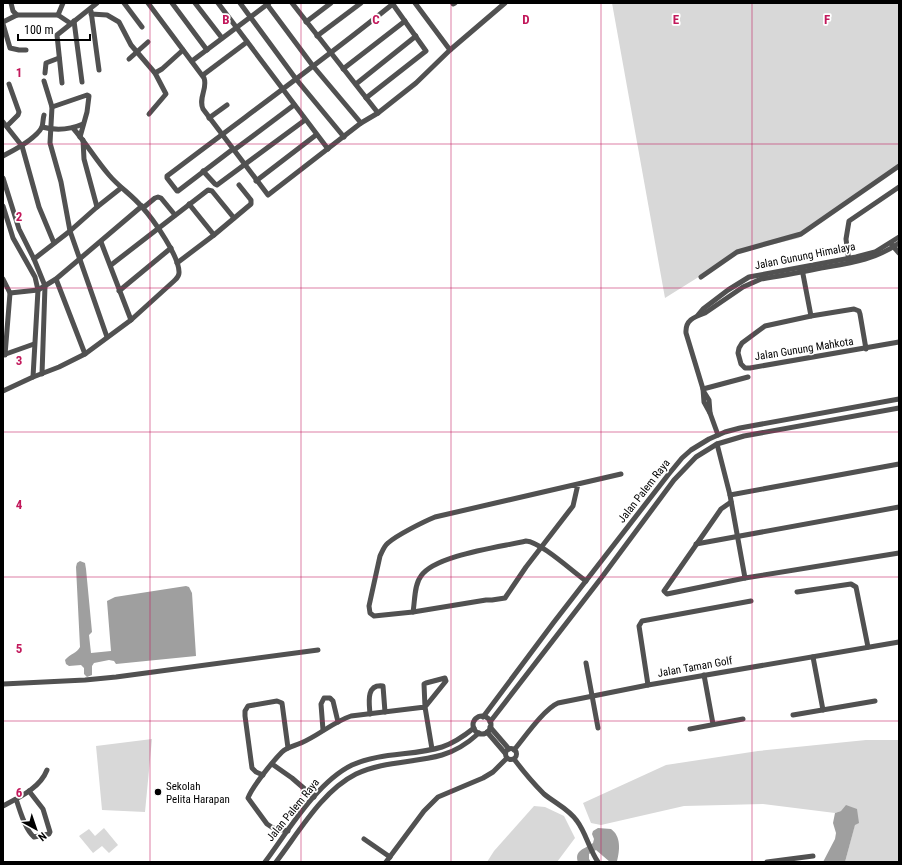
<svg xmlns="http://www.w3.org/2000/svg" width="902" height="865" font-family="'Roboto Condensed',sans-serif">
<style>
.green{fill:#d8d8d8}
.water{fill:#9f9f9f}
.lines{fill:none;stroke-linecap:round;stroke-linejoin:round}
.minor{stroke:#515151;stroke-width:5}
.grid{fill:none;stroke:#c2185b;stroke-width:1;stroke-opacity:0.55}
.poi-dot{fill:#000;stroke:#fff;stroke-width:1.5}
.labels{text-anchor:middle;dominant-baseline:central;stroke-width:3.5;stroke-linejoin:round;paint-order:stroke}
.street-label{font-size:11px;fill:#000;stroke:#fff}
.poi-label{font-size:11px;fill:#000;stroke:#fff;text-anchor:start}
.grid-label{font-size:13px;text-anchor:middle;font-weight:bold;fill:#c2185b;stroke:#fff;stroke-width:3.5;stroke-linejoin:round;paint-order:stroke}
</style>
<rect width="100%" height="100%" fill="#fff"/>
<g class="green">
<path d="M612 3H899V167L799 238 737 253 665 298Z"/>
<path d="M152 739 145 812 102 810 96 746Z"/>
<path d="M866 740H899V862H845L855 824 841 811 835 813 763 804 684 806 601 825 591 823 583 803 666 765 758 751Z"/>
<path d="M534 806 545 807 564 816 575 838 557 862H487L494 851Z"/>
<path d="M104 828 118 845 109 853 102 846 93 853 79 836 89 829 95 836Z"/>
</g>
<g class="water">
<path d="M80 561 85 563 86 569 92 632 89 635 91 653 111 651 107 601 115 597 186 586 189 587 192 593 196 656 116 664 114 661 109 660 94 663 92 666V675L87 677 84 674V668L81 665 69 666 66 664 65 660C70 654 77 653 80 647L76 567 77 563Z"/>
<path d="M846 805 857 809 859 823 855 825 845 862H823L835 839 836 833 833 823 835 813 841 811Z"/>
<path d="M598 828 611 829C621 836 620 850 617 861L610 862 596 850 589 854V859L591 862H578C574 850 585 849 593 843L594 839 592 834 593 831Z"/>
</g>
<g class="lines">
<g class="minor">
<path d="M11 3 13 11 17 15H58L70 23"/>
<path d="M124 3 142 27"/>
<path d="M148 3 204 78C208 88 198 98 203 109L268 195 361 123 378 113 416 83 450 50 505 3"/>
<path d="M172 3 207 50"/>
<path d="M195 3 222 38"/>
<path d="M218 3 328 149"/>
<path d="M240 3 296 79 344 137"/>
<path d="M266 3 313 66 361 123"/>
<path d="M292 3 378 113"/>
<path d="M415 3 450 50"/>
<path d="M453 4 455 3"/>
<path d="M91 11 99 70"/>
<path d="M91 14 107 15 119 22 131 45 155 73 166 94 149 114"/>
<path d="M58 15 63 3"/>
<path d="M74 21 82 82"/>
<path d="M3 22 17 15"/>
<path d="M306 22 331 3"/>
<path d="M3 24 10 48 19 50H26"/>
<path d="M317 36 361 3"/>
<path d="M129 59 148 42"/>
<path d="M192 61 269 3"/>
<path d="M343 69 405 21"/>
<path d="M45 73 46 63 59 58"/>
<path d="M155 73 162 69 183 50"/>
<path d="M203 75 247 42"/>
<path d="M44 81 52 107 50 143 61 182 70 231 107 337"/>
<path d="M62 83 57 35 97 3"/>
<path d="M356 84 416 36"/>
<path d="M366 98 426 51 392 3"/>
<path d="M52 107 87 95 89 96 87 112 80 137"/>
<path d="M209 118 227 105"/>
<path d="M3 122 22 146 39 207 54 243"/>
<path d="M7 126 18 115 19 112 9 84"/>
<path d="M42 127C57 131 69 130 83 124"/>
<path d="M83 140 84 159 97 207"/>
<path d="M233 149 178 191H177L167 178V176C243 118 320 63 394 3"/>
<path d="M234 150 294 105"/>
<path d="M3 156C14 150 36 139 42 127 43 124 43 118 44 115"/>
<path d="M203 171 215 184 217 185 305 120"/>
<path d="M3 178 19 229 34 259 45 286 42 374"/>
<path d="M256 181 316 135"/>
<path d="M189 204 214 235"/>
<path d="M3 206 13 238 35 277 38 290 33 377 3 391"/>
<path d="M143 208 155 198 158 197 161 198 175 215"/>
<path d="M101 242 131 320"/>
<path d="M892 245 899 253"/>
<path d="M34 259 70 231 97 207 121 188"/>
<path d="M849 262 846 239 849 221 899 187"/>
<path d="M177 263 214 235 251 204V200L239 185"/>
<path d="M111 265 208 190 212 191 234 218"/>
<path d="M802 269 811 316"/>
<path d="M701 277 737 252 801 234 899 166"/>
<path d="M3 279 10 293 5 355"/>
<path d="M56 279 85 354"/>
<path d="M119 291 171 248"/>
<path d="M10 293 38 290 56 279 142 206"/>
<path d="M698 315 703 309 728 290 749 277 856 257 875 252 899 237"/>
<path d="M866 349 860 314 859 311 854 309 811 316 765 326 742 343 739 348 738 353 741 364 745 368H750L899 342"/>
<path d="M3 355 34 344"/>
<path d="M33 377 59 367 85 354 131 320 174 281C176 279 179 277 179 273 180 257 153 219 142 207 132 195 119 187 109 175 96 160 86 143 73 128"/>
<path d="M703 389 748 377"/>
<path d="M704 392 709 400 710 413 718 435"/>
<path d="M710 413 704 402 703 389 686 333C685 320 694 317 705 313L743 287 761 279C781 276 801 272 821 268 850 263 875 260 899 243"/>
<path d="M717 444 730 495 745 578 899 553"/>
<path d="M578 484 573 506 526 567 505 598 492 600H486L413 612 374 616 370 613 369 606 380 556C382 552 384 546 388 543 397 535 423 522 435 517L621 474"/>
<path d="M730 495 899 464"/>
<path d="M731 502 721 509 664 591 667 594 745 578"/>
<path d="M696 544 899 507"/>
<path d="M797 592 851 584 856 587 868 647"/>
<path d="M413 612C415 601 414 585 421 576 435 555 501 547 526 541 541 542 573 572 586 581"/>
<path d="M813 657 823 710"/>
<path d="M586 663 598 728"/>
<path d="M704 675 713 724"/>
<path d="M3 684 85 680 116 677 318 650"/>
<path d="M648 685 639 626 642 621 751 601"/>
<path d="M370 714C369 702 366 684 383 686L385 712"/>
<path d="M793 715 875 701"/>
<circle cx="482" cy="725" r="9"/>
<path d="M483 717 554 622 668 475 682 458 691 450 709 439 725 432 740 428 899 399"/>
<path d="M490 722 602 577 674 480 696 457 717 444 744 436 899 408"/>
<path d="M490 727 509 749"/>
<path d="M690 729 743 719"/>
<path d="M323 730 321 704 324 698H330L333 701 338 722"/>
<path d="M487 732 505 753"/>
<circle cx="511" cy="754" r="5.5"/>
<path d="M514 750C524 738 544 709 558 703L648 685 899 642"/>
<path d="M514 759C523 771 533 783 544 794 555 803 569 809 577 821 586 833 589 849 598 862"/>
<path d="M272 764 292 778 314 797"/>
<path d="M263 775 256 772 252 768 245 716V711L248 706 277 701 282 703 288 748"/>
<path d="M16 799C20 810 25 830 34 837L49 834 50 832 43 809 29 791"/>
<path d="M3 806C20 797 40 788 47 770"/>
<path d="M288 831 273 828 267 824 248 798C252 787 273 761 282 752 287 747 294 746 301 743 318 736 333 722 351 716L425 707 446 681 445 678 426 683 424 684 425 707 432 749"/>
<path d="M364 839 390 857"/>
<path d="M265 862C288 831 317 782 352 765 381 752 413 756 442 747 454 743 464 736 474 728"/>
<path d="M276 862C299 832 322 791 356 774 383 761 414 763 442 755 456 751 468 743 479 733"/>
<path d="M386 862 424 811 438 797 483 778 493 772 507 758"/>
<path d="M767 862 813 856"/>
</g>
</g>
<path class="grid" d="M150 3V862M301 3V862M451 3V862M601 3V862M752 3V862M3 144H899M3 288H899M3 432H899M3 577H899M3 721H899"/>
<circle class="poi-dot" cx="158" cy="792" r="4"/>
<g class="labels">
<g class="street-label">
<text transform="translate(805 256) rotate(-11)">Jalan Gunung Himalaya</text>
<text transform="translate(804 349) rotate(-9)">Jalan Gunung Mahkota</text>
<text transform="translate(644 491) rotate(-52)">Jalan Palem Raya</text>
<text transform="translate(695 667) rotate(-10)">Jalan Taman Golf</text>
<text transform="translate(293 810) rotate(-51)">Jalan Palem Raya</text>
</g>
<g class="poi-label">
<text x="166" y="786">Sekolah<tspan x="166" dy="13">Pelita Harapan</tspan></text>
</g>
</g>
<g class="grid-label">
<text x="226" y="24">B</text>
<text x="376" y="24">C</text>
<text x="526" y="24">D</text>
<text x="676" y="24">E</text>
<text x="827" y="24">F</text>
<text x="19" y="77">1</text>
<text x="19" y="221">2</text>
<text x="19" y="365">3</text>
<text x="19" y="509">4</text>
<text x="19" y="653">5</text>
<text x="19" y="797">6</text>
</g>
<rect width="902" height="865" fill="none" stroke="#000000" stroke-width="8"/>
<g transform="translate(36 829) rotate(140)" stroke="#ffffff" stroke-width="3" paint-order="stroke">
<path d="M0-3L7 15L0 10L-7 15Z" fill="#000000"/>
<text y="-6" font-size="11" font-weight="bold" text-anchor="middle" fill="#000000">N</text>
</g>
<path d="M18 34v6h72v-6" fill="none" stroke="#000000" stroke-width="2"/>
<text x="24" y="34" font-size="12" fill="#000000" stroke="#ffffff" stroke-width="3" paint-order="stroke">100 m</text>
</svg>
